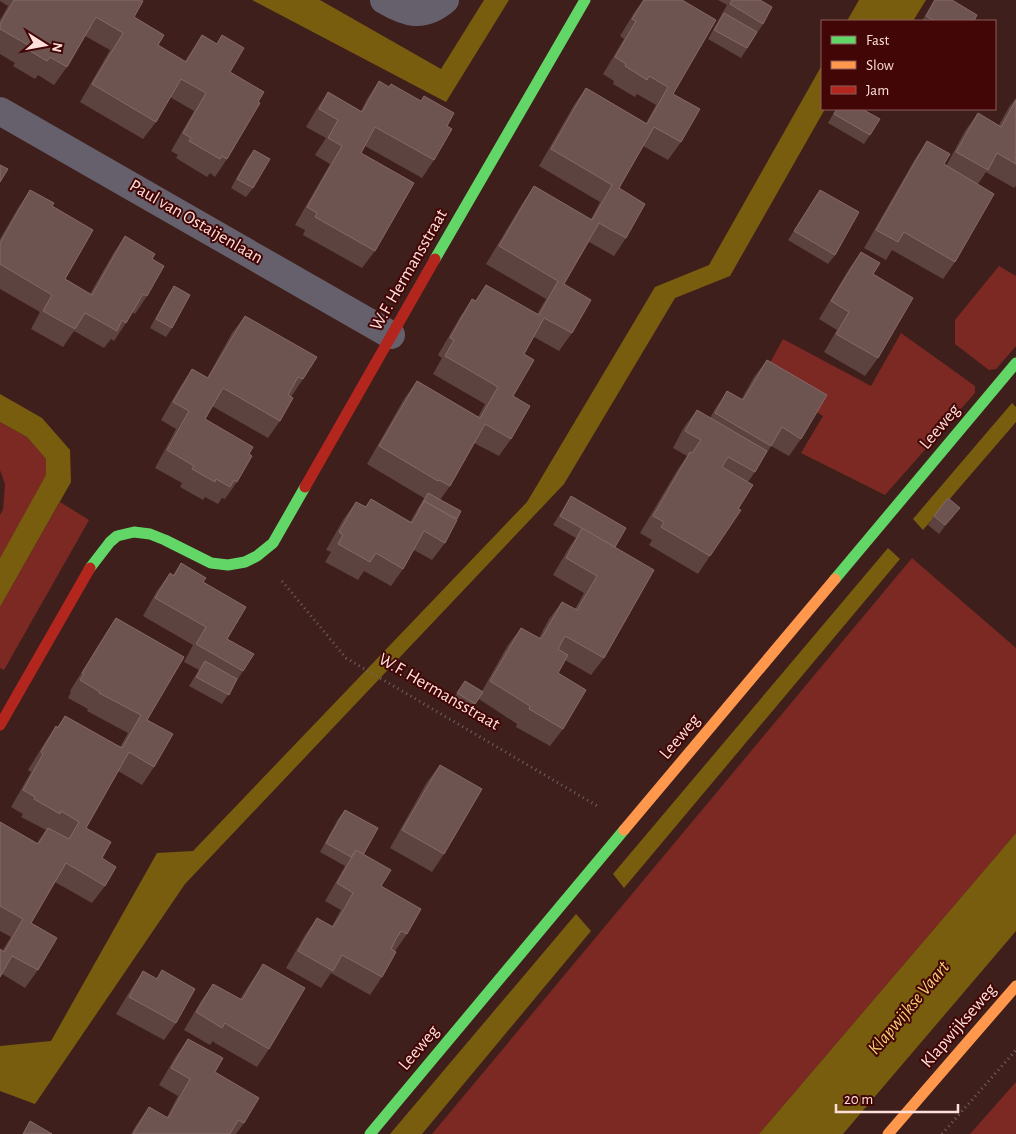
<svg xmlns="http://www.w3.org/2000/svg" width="1016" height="1134" font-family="'Alegreya Sans',sans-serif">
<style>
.green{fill:#7c2923}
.water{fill:#785d0f}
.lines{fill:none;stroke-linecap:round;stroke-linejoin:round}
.path{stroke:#6e6369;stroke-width:3;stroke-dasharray:1 4;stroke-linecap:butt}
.street{stroke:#65606c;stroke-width:28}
.fast{stroke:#63d668;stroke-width:11}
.slow{stroke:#ff974d;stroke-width:11}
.jam{stroke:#b3261e;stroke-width:11}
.wall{fill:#5d4340}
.shaded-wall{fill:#4a2d2a}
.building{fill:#6e5450;stroke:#856966}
.labels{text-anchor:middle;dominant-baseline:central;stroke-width:4;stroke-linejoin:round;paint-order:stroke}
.street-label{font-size:18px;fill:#fedfda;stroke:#410605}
.water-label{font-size:19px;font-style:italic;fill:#f5d175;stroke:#410605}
</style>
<rect width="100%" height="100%" fill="#3f1f1c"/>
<g class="green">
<path d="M999 266 1016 276V346L996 369 989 370 955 344V320Z"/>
<path d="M901 333 975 386V393L885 495 801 453 823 416 761 379 783 339 871 386Z"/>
<path d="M0 422 27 437 46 459V476L0 558V515L3 510 5 484 0 470Z"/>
<path d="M60 502 89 520 4 670 0 668V607Z"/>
<path d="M912 558 1016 648V833L759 1134H432Z"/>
<path d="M1016 1082V1134H970Z"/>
</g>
<g class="water">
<path d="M252 0H320L441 69 484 0H509L446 102Z"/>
<path d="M859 0H926L913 21H847Z"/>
<path d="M822 65V109H825L730 276 675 298 564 484 185 884 35 1104 0 1091V1046L51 1041 157 853 193 851 527 502 655 287 709 265Z"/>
<path d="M0 394 42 418 70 450 71 482 0 607V558L46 475V459L27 437 0 422Z"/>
<path d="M1012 403 1016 407V422L923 530 913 519Z"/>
<path d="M888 548 900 559 624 888 613 874Z"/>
<path d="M1016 833V931L843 1134H759Z"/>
<path d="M576 914 591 931 422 1134H390Z"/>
</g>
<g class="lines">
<g class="path">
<path d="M282 581 346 658 599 807"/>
<path d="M942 1134 1016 1050"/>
</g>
<g class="street">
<path d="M384 0C406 13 423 19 445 0"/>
<path d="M0 111 391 335"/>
</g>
<g class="fast">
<path d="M435 259 585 0"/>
<path d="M90 568 110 542 117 536 134 532 150 534 165 540 211 563 228 565 245 562 257 556 273 543 305 487"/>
<path d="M835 579 1016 363"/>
<path d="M370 1134 624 830"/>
</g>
<g class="slow">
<path d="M624 830 835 579"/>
<path d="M888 1134 1016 986"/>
</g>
<g class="jam">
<path d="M305 487 435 259"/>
<path d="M0 725 90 568"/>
</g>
</g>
<g class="wall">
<path d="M0 0H141L134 17 158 45 185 61 202 35 216 44 222 35 230 72 258 102 227 159 215 177 210 173 207 177 176 158 178 155 171 151 194 111 170 97 156 122 143 139 80 102 110 50 85 36 67 67 54 85 38 75 35 79 13 66 15 63 0 54V20L8 6 0 1Z"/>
<path d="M643 0H682L673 94 681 142 668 160 643 146 619 188 626 238 614 256 589 242 564 284 572 333 559 351 534 337 524 354 513 396 511 439 499 456 474 443 450 486 440 500 445 543 432 560 414 550 403 569 391 586 364 571 358 580 325 562 331 552 326 550 343 520 356 502 365 507 371 499 410 522 424 498 367 464 404 399 417 381 478 417 485 404 433 374 442 358 438 355 460 317 472 299 475 301 486 285 537 314 546 299 486 264 522 204 534 186 591 219 600 202 539 166 574 105 586 88 646 123 656 105 637 94 635 97 613 84 614 81 603 74 624 39 620 36 634 13Z"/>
<path d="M718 0H760L763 24 741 58 708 39 727 5Z"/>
<path d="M934 0H952L974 21H922Z"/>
<path d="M379 81 447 126 434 160 422 178 365 146 361 153 375 251 362 268 303 235 305 230 295 225 330 164 315 155 326 138 306 127 316 110 328 92 361 111 367 99Z"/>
<path d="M1016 98V186L1014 188 986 172 978 184 955 262 943 279 892 250 886 260 864 248 915 159 927 141 944 164 946 166 965 131 978 113 999 125 1009 107Z"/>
<path d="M836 109H862L870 135 864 144 828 123Z"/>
<path d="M254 150 253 188 246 197 231 188 247 159Z"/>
<path d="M30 190 52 206 65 279 90 294 113 254 125 236 152 259 147 296 135 314 132 312 126 323 114 341 111 339 104 348 74 331 63 347 31 329 40 312 0 289V239L18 208Z"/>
<path d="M820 190 835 255 828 264 788 240Z"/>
<path d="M861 252 878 358 865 376 824 352 837 330 819 319 849 269Z"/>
<path d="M174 286 172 328 166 337 150 328 168 295Z"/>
<path d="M245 316 303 379 291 397 280 421 268 438 212 406 205 419 249 454 237 482 225 499 222 498 218 504 205 497 203 500 180 487 182 483 155 468 176 429 161 420 180 387 192 369 207 378 232 333Z"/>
<path d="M767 360 801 439 789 456 771 446 755 472 748 482 710 556 698 574 649 545 652 540 640 533 678 469 687 456 673 448 684 427 697 410 710 418 715 409 727 391 741 400 754 377Z"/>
<path d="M571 496 615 547 604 658 591 675 565 660 558 673 563 729 550 746 516 727 517 724 479 699 469 713 451 702 465 681 482 691 508 645 521 628 539 638 549 619 562 602 575 609 584 593 553 575 570 546 576 538 553 525Z"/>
<path d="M934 516 953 517 939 534 928 525Z"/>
<path d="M181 563 203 582 227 639 243 671 222 704 189 686 199 670 184 662 193 645 143 616 157 591 170 573 173 575Z"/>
<path d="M116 618 147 720 154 767 142 785 118 771 86 828 102 858 105 886 92 903 55 882 31 923 38 970 25 988 2 974V951L11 937 0 931V822L37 843 46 830 21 817 23 814 11 807 31 772 28 770 44 744 56 726 57 727 65 716 120 747 128 733 87 711 88 709 68 698 71 692 70 691 104 636Z"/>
<path d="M440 765 444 854 432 872 390 848 427 782Z"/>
<path d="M345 810 363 855 381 886 407 934 395 951 382 977 370 995 331 973 321 988 286 968 305 935 317 918 332 926 341 910 325 901 345 866 320 852 338 819Z"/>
<path d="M263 964 269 1049 257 1067 215 1043 213 1041 210 1045 184 1030 201 1001 213 984 240 999 251 982Z"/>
<path d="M162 970 176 1023 164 1040 116 1014 131 989 143 971 156 979Z"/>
<path d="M188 1039 215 1072 244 1123 236 1134H131L137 1124 149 1107 167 1117 178 1096 159 1085 176 1056Z"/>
</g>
<path class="shaded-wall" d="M960 508 953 517 939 534 945 525Z"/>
<g class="building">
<path d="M14 0H141L143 1 134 17 164 35 158 45 186 62 202 35 217 44 222 35 244 48 230 72 264 92 258 102 260 103 227 159 222 156 220 159 189 141 191 138 183 133 206 93 181 79 156 122 92 84 123 33 96 17 67 67 50 57 47 61 25 48 28 45 0 29V24Z"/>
<path d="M644 0H682L716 20 673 94 700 109 681 142 654 127 619 188 645 204 626 238 599 223 564 284 591 300 572 333 544 318 524 354 534 360 513 396 530 406 511 439 485 424 450 486 439 480 438 481 379 446 417 381 480 418 498 387 445 356 454 340 450 338 472 299 476 301 486 285 539 315 558 281 499 246 534 186 592 220 612 185 551 149 586 88 647 124 668 87 649 76 647 80 625 66 626 64 615 57 636 21 632 19Z"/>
<path d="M732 0H760L772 7 763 24 730 4Z"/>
<path d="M935 0H952L977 15 974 21H935L926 16Z"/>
<path d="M724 13 757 32 747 48 714 30Z"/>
<path d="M379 81 389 87 391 84 421 101 424 96 454 113 447 126 452 129 434 160 375 127 361 153 414 183 375 251 315 217 317 213 307 207 342 146 328 138 338 120 319 109 328 92 362 112Z"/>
<path d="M1016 100V164L997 153 988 170 956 152 978 113 1001 127Z"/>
<path d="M837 109H862L880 119 870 135 834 114Z"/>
<path d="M927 141 950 154 944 164 994 194 955 262 904 232 898 242 876 230Z"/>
<path d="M254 150 270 159 253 188 237 179Z"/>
<path d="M0 165 8 169 0 182Z"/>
<path d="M30 190 54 203 52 206 93 230 65 279 92 295 125 236 155 254 152 259 164 266 147 296 143 294 126 323 122 320 117 331 85 313 75 329 43 311 52 295 0 264V243Z"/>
<path d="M820 190 859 212 835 255 794 231Z"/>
<path d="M861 252 880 263 873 274 913 298 878 358 836 334 849 312 831 301Z"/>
<path d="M174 286 190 295 172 328 156 319Z"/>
<path d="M245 316 317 357 303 379 298 377 288 395 293 398 280 421 223 388 205 419 253 447 249 454 252 456 237 482 234 480 230 487 216 479 215 482 192 469 194 466 167 450 189 411 173 402 183 385 192 369 208 378Z"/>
<path d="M767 360 827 395 801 439 782 427 771 446 715 413 727 391 743 400Z"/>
<path d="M697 410 767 451 755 472 728 457 722 467 753 485 738 509 741 510 710 556 661 527 664 522 653 516 690 452 692 453 701 440 685 431Z"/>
<path d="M428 493 461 511 457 519 424 501 419 510Z"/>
<path d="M571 496 626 528 615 547 560 516Z"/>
<path d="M948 498 960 508 945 525 934 516Z"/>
<path d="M371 499 412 523 424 501 457 520 445 543 424 531 403 569 376 553 370 562 338 544 343 535 339 532 356 502 366 507Z"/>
<path d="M582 528 654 570 604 658 565 636 558 649 568 655 558 673 586 690 563 729 529 709 530 706 490 681 521 628 541 639 562 602 577 610 597 576 566 558Z"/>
<path d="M181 563 206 578 203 582 246 607 227 639 254 654 243 671 196 644 206 627 155 598 170 573 174 576Z"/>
<path d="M116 618 184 657 147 720 173 734 154 767 129 752 86 828 111 842 102 858 116 867 105 886 66 863 31 923 57 938 38 970 12 956 0 977V949L4 952 23 919 0 906V822L38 844 48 828 69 839 79 822 61 811 60 814 34 799 35 797 23 790 43 754 41 752 56 726 58 728 65 716 122 748 141 715 99 693 100 692 80 680 84 674 82 673Z"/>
<path d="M205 661 237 679 229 695 196 677Z"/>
<path d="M465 681 483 692 475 704 457 693Z"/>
<path d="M440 765 482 789 444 854 402 830Z"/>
<path d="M345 810 378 828 363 855 356 850 351 857 326 843Z"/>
<path d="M356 850 391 870 381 886 421 909 407 934 401 931 396 939 391 949 396 952 382 977 342 955 333 971 298 951 317 918 333 927 344 909 353 893 337 883Z"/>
<path d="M263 964 305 988 269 1049 228 1025 225 1023 222 1028 196 1012 213 984 242 1000Z"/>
<path d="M162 970 195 989 176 1023 129 997 143 971 157 979Z"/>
<path d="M188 1039 223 1058 215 1072 259 1098 244 1123 238 1120 230 1134H133L149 1107 168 1118 190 1079 171 1068Z"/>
<path d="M30 1121 52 1134H23Z"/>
</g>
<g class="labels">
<g class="street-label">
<text transform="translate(196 222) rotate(30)">Paul van Ostaijenlaan</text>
<text transform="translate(409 270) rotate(-60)">W.F. Hermansstraat</text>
<text transform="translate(940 427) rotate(-50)">Leeweg</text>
<text transform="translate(439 692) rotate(30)">W.F. Hermansstraat</text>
<text transform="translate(680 737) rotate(-50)">Leeweg</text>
<text transform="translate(959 1026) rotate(-49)">Klapwijkseweg</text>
<text transform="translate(419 1048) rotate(-50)">Leeweg</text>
</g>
<g class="water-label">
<text transform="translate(909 1008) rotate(-50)">Klapwijkse Vaart</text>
</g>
</g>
<rect x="821" y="20" width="175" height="90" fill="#410605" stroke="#8d5d5a"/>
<rect x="831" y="36" width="25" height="8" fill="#63d668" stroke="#8d5d5a"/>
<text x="866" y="45" font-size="15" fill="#fedfda">Fast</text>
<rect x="831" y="61" width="25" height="8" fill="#ff974d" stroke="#8d5d5a"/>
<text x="866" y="70" font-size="15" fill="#fedfda">Slow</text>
<rect x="831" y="86" width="25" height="8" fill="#b3261e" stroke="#8d5d5a"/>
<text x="866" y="95" font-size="15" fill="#fedfda">Jam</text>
<g transform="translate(45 45) rotate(101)" stroke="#410605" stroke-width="4" paint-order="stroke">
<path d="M0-4L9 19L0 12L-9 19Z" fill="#fedfda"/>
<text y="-8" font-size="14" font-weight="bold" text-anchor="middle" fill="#fedfda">N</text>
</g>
<path d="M836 1104v8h122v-8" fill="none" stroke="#fedfda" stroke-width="2.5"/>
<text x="844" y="1104" font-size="15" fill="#fedfda" stroke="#410605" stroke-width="4" paint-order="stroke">20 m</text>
</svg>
